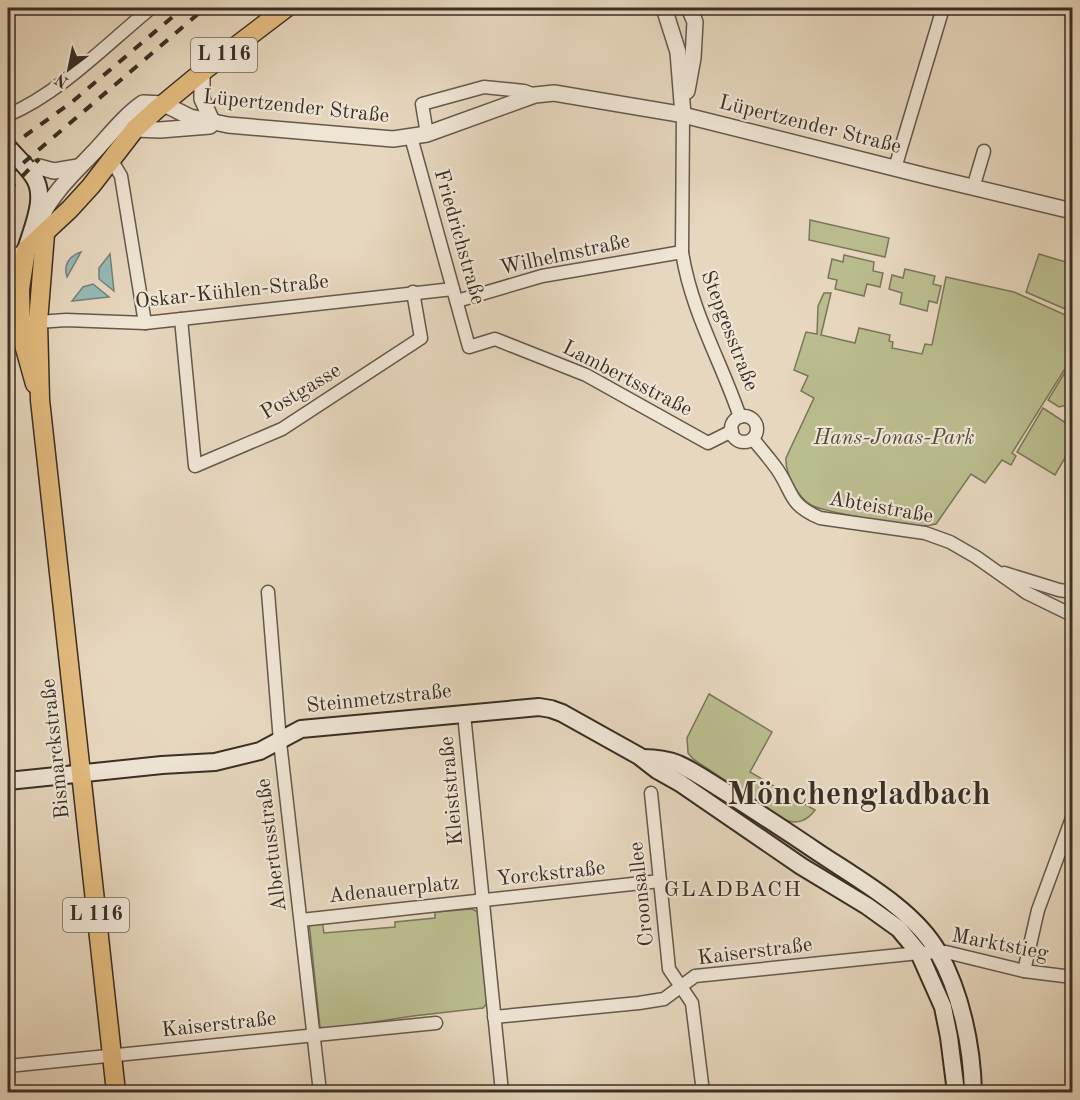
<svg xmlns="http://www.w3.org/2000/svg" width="1080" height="1100" font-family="'Old Standard TT',serif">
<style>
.green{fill:#babd8e;stroke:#7a765a;stroke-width:1.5}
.water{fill:#97b9b5;stroke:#72817b;stroke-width:1.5}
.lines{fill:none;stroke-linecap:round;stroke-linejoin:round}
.minor-casing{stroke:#65584b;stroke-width:15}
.tertiary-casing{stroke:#65584b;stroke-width:18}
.secondary-casing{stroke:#3a2e25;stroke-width:20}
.primary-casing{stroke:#3a2e25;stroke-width:21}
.minor{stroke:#efe5d5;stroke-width:12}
.tertiary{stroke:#efe5d5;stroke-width:15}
.secondary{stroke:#efe5d5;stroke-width:16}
.primary{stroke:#e4bc7f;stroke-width:18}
.rail{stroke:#3a2e25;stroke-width:4;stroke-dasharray:10 10;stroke-linecap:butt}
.labels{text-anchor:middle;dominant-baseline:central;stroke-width:4.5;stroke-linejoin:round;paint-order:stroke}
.shield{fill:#efe5d5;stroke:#70655a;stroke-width:1.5}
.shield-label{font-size:20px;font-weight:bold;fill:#3a2e25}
.street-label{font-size:21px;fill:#3a2e25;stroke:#efe5d5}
.park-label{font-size:21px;font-style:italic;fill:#544b3a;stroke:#efe5d5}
.neighbourhood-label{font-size:22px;letter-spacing:1.5px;fill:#3a2e25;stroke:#efe5d5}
.town-label{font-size:33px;font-weight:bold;fill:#3a2e25;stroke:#efe5d5}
</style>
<rect width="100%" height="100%" fill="#e7d7be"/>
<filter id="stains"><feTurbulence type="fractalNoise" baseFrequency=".00333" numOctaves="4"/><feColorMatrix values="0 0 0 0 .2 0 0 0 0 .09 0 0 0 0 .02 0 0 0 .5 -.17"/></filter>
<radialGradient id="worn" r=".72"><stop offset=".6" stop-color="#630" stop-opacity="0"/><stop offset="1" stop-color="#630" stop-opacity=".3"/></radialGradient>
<g class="green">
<path d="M810 220 889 238 885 257 809 240Z"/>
<path d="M1072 252V312L1026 292 1039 254 1069 263Z"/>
<path d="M844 255 874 262 873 271 883 273 880 287 867 284 864 296 835 289 837 280 828 278 832 259 843 262Z"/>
<path d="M905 269 935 276 933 284 941 286 937 303 929 301 927 311 900 304 902 293 889 289 892 275 903 278Z"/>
<path d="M946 277 1014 292 1072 318V408L1067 405 1059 407 1048 400 1067 369 1066 367 1012 453 1016 456 1011 465 1002 460 985 483 971 474 936 524C931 525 926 526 922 526 906 526 823 512 811 505 798 497 785 474 786 458L814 398 801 391 808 376 794 370 806 332 817 334 818 306 824 293H831L821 335 855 343 859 328 890 335 889 341 893 342 892 348 922 354 925 344 932 345Z"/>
<path d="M1043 408 1072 427V446L1055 475 1017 452Z"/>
<path d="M709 694 772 732 750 772 815 810C808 820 797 825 786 820L693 759 688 753 687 738Z"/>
<path d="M472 909 478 912 488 1002 483 1008 413 1016 328 1029 320 1027 309 922 322 921 324 933 395 927V922L435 918V912Z"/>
</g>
<g class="water">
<path d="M81 252 67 277C63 265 69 256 81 252Z"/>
<path d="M110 254 114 291 99 279V268Z"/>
<path d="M93 284 109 297 72 301 83 287Z"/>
</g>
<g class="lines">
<defs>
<g id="minor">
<path d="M8 115C59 94 108 43 151 8"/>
<path d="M683 115 682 252C691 311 721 361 740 417"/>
<path d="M427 134 422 104 484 87 524 91 535 95"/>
<path d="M411 137 469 347 495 339 586 375 708 443 732 431"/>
<path d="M110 162 115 166 121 176 145 323"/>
<path d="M895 168 943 8"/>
<path d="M973 188 984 151"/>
<path d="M457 301 542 276 682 252"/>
<path d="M181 319 195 466 282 429 418 340 421 338 413 292"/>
<path d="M34 320 38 322 66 320 145 323 453 289"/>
<circle cx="744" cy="429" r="13"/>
<path d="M753 439C761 449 770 459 777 469 794 494 788 504 820 518L925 533 950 542 976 557 1027 593 1072 615"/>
<path d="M1004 573 1059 590 1072 592"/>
<path d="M268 592 280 742 320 1092"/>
<path d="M464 714 502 1092"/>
<path d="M651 793 669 969 692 1003 703 1092"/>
<path d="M301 920 660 881"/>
<path d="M1024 971 1038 910 1072 818"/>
<path d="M494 1017 639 1003 664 999 695 976 919 953 946 952 1024 971 1072 977"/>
<path d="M8 1066 436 1023"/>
</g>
<g id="tertiary">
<path d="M664 8 678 52 683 115"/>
<path d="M202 72V99L212 121"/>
<path d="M687 91 693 58 695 22 689 8"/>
<path d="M135 129 160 130 210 126"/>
<path d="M39 167 54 171 78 167"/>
<path d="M39 221C52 193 73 174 94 152 109 136 125 115 143 103L164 104 190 117 228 125 393 139 427 134 535 95 554 93 679 114 926 176 1072 211"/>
<path d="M8 264 26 250 29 242"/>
</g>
<g id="secondary">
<path d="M8 147C16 157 26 165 33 176 48 196 32 228 26 250"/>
<path d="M643 758C655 758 666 759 678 764 696 772 712 784 729 794 757 812 785 830 813 849 854 877 913 908 938 952 961 993 972 1046 973 1092"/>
<path d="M8 781 162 765 215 762 260 751 301 729 539 707 551 709 562 713 639 756 657 770 680 783 801 866 867 906 899 929 919 953 943 1007 949 1037 956 1092"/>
</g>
<g id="primary">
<path d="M45 234 38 322 40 400 116 1092"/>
<path d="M35 384 21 334 20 289 26 250 70 209 91 186 135 129 156 110 202 72 286 8"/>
</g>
</defs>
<use href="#minor" class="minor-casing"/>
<use href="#tertiary" class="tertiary-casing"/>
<use href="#secondary" class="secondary-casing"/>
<use href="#primary" class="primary-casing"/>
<use href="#minor" class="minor"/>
<use href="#tertiary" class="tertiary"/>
<use href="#secondary" class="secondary"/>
<use href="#primary" class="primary"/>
<g class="rail">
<path d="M8 148 72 102 183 8"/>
<path d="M8 176 205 8"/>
<path d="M8 191 39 159"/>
</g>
</g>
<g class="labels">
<g class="shield">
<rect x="191" y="38" width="66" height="34" rx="4.5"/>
<rect x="63" y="898" width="66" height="34" rx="4.5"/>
</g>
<g class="shield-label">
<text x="224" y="55">L 116</text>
<text x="96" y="915">L 116</text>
</g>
<g class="street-label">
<text transform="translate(296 107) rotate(6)">Lüpertzender Straße</text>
<text transform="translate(810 125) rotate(14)">Lüpertzender Straße</text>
<text transform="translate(459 237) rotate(74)">Friedrichstraße</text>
<text transform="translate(565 255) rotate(-12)">Wilhelmstraße</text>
<text transform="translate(232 292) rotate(-6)">Oskar-Kühlen-Straße</text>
<text transform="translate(729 331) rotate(69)">Stepgesstraße</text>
<text transform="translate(627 379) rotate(27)">Lambertsstraße</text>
<text transform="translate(301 392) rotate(-31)">Postgasse</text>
<text transform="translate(881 508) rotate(10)">Abteistraße</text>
<text transform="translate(379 699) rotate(-6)">Steinmetzstraße</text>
<text transform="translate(56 749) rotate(-96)">Bismarckstraße</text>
<text transform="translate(452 791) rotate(-95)">Kleiststraße</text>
<text transform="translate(272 845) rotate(-97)">Albertusstraße</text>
<text transform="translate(551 874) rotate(-6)">Yorckstraße</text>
<text transform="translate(394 890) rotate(-6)">Adenauerplatz</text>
<text transform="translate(642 894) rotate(-96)">Croonsallee</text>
<text transform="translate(1000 945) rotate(11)">Marktstieg</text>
<text transform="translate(755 952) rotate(-7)">Kaiserstraße</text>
<text transform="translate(219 1025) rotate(-6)">Kaiserstraße</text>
</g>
<g class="park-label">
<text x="894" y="438">Hans-Jonas-Park</text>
</g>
<g class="neighbourhood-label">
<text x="733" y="890">GLADBACH</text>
</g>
<g class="town-label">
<text x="859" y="795">Mönchengladbach</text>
</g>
</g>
<rect width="1080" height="1100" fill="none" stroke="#e7d7be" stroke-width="30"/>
<rect x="9" y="9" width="1062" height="1082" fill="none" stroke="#3a2e25" stroke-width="3"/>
<rect x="15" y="15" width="1050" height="1070" fill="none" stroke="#3a2e25" stroke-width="1.5"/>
<g transform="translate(69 69) rotate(212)" stroke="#efe5d5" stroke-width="4.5" paint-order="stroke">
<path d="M0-4.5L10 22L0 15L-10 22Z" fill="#3a2e25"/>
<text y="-9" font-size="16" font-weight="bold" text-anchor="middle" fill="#3a2e25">N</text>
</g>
<rect width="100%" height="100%" filter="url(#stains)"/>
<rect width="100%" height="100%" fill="url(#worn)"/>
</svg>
